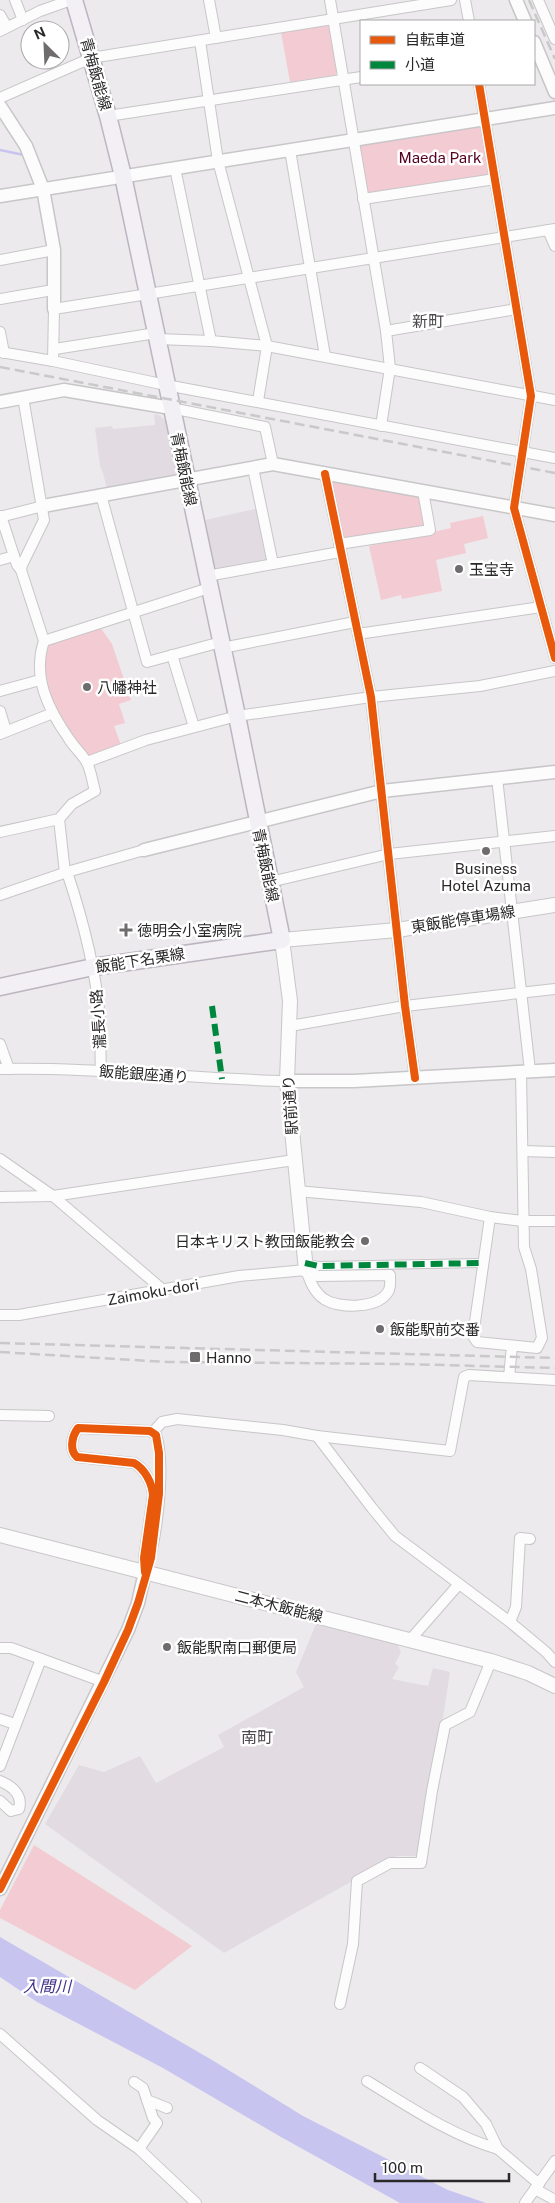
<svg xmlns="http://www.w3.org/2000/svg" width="555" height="2203" font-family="'Public Sans','Noto Sans JP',sans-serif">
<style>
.built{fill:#e2dce2}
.green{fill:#f3cbd2}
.water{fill:#c7c4f0}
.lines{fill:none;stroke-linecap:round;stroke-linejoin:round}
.stream{stroke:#c7c4f0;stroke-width:2.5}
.pedestrian-casing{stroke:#c8c6c8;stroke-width:10}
.minor-casing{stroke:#c8c6c8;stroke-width:12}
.tertiary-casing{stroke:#c8c6c8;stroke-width:15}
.secondary-casing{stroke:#c8c6c8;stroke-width:16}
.primary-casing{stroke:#bcb5c1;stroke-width:19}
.pedestrian{stroke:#fcfcfc;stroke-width:8}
.minor{stroke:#fcfcfc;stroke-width:10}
.tertiary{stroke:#fcfcfc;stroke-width:12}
.secondary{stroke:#fcfcfc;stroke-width:14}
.primary{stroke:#f2eff5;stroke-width:16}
.rail{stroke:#cac9ca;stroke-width:2.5;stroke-dasharray:10 5;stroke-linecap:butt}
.quiet{stroke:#00873e;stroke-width:6;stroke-dasharray:12 6;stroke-linecap:butt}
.cycleway-casing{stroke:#fff;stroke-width:11}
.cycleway{stroke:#e8590c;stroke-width:8}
.poi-dot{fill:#6e6c6d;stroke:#fff;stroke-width:2}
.labels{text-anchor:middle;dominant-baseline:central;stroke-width:5;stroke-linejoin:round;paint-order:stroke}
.street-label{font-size:15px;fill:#2a2829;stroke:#fff}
.park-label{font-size:15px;fill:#540220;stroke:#fff}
.poi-label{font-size:15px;fill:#2a2829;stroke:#fff;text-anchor:start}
.neighbourhood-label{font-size:16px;fill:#4d494d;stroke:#fff}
.water-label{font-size:16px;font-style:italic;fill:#42328a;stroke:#fff}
</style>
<rect width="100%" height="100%" fill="#eceaec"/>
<g class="built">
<path d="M154 414 159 415 166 421 178 471 174 477 107 489 103 473 100 466 95 428 112 426 113 429 155 425Z"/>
<path d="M260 508 270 559 266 563 221 571 215 567 205 520Z"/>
<path d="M316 1624 398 1645 401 1652 395 1664 399 1667 392 1679 428 1686 433 1668 450 1672 422 1856H397L224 1953 45 1824 79 1765 104 1772 140 1756 156 1783 224 1747 218 1735 304 1687 296 1672Z"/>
</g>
<g class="green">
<path d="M326 24 332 29 338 70 335 75 290 82 281 32Z"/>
<path d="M485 119 495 179 363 199 354 140Z"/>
<path d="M326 480 423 491 430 530 339 544Z"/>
<path d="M483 516 488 538 464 544 466 553 436 560 442 591 402 599 401 595 381 600 369 546 451 528 450 523Z"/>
<path d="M97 623 112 644 131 700 119 704 125 723 114 726 122 748 87 762 69 740 40 680 43 641Z"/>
<path d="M34 1845 192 1946 135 1990 0 1918V1910Z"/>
</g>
<path class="water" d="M0 1937 212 2060 303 2116 448 2190 486 2203H400L281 2137 163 2068 37 2002 0 1977Z"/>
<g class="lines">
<path class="stream" d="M0 150 24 155"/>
<defs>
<path id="pedestrian" d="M305 1263 318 1266 482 1263"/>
<g id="minor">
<path d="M15 0 23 20"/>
<path d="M209 0 216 38"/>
<path d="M330 0 386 331 390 368 381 426"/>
<path d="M465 0 469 21"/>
<path d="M538 0 555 39"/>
<path d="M0 15 7 27"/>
<path d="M0 31 40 11 71 0"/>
<path d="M200 41 218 161 267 346 258 401"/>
<path d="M479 84 531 396 514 508 555 658"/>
<path d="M0 98 91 58 451 0"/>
<path d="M108 116 361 77"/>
<path d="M290 150 325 356"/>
<path d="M175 168 211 341"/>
<path d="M363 199 495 179"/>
<path d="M548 230 555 246"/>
<path d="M0 260 54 250"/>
<path d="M0 299 53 290"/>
<path d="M386 331 517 309"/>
<path d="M0 332 4 353"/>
<path d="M157 339 211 341 267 346 555 400"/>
<path d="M55 349 156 333"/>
<path d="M0 352 53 361 166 385 555 458"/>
<path d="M53 361 54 309 555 229"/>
<path d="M23 397 44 520 22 565 21 570 44 641"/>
<path d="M171 408 265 427 273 464"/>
<path d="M253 468 273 564"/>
<path d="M325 474 371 697 405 1006 415 1078"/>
<path d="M101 495 147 662 221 642"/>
<path d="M1 516 17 565 21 570"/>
<path d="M0 517 43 506"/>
<path d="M339 544 430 530 423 491"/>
<path d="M0 560 14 556"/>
<path d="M207 576 340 552"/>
<path d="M358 634 541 607"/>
<path d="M222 648 355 622"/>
<path d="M172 655 194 727"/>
<path d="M0 691 40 680"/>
<path d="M0 711 6 731"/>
<path d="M0 734 53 713"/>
<path d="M87 762 146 740 237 716 371 697 480 686 555 671"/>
<path d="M497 778 530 1071"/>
<path d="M59 819 65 873"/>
<path d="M0 832 59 819 72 804 95 791C92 781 91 769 86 761 81 753 74 747 69 739 48 709 32 677 44 641L209 588"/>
<path d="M67 872C83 920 96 969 100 1020 101 1037 100 1054 101 1071"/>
<path d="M270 882 389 854 555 836"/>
<path d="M0 895 67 872 144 850"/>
<path d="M290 1026 405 1006 555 989"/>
<path d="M0 1044 9 1069"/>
<path d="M0 1069C96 1067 191 1079 287 1081"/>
<path d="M523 1151 555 1152"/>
<path d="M0 1159 53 1196 162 1289"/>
<path d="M297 1191 421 1202 490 1217 523 1221H555"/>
<path d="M0 1197 53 1196 294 1160"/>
<path d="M490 1217 473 1336 477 1342 537 1348 542 1338 531 1269 524 1247 521 1072"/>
<path d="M306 1270 318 1276 390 1275C390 1280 391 1285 389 1290 380 1309 339 1309 324 1299 314 1292 310 1281 306 1270Z"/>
<path d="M0 1315H19L239 1276 306 1270"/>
<path d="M509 1377 512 1346"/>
<path d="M0 1415 49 1416"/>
<path d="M78 1428 150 1431 156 1435C166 1464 157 1543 145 1572L144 1558 153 1495C152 1483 145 1469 134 1463L77 1457C69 1450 72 1436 78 1428Z"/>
<path d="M153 1432 162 1422 177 1419 283 1430 317 1436 372 1508 395 1536 510 1622 546 1652 555 1662"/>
<path d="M317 1436 450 1451 464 1377 469 1375 555 1380"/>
<path d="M510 1622 516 1607 520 1538 530 1539"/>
<path d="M410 1640 459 1584"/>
<path d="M0 1648H11L104 1682"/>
<path d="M0 1719 15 1724"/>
<path d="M0 1766 41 1659"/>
<path d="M0 1781C12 1786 23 1795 19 1809L11 1811 0 1801"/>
<path d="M340 2004 353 1944 357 1881 390 1863H421L432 1791 445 1725 470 1712 491 1661"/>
<path d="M0 2034 97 2120 139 2149 196 2203"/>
<path d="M420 2068 463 2097 486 2124 498 2149 539 2184"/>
<path d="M367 2081C410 2107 450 2135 498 2149"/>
<path d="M134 2082 143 2088 147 2100 167 2108"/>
<path d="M139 2149 157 2123 153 2118 147 2100"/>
<path d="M535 2189 555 2200"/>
<path d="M525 2203 555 2161"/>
</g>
<g id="tertiary">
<path d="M516 0 525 21"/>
<path d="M534 42 555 92"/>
<path d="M0 106 26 146 43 189 54 250V309"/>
<path d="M0 196 555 108"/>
<path d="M0 402 64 390 171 408"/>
<path d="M43 506 273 464 555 515"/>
<path d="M144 850 382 791 555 772"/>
<path d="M287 1081H354L555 1070"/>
<path d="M0 1889 128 1630 138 1603 145 1572"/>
</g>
<g id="secondary">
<path d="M306 1270 287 1081 290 1001 282 940 397 930 555 905"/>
<path d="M0 1535 491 1661 528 1673 555 1686"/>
</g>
<path id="primary" d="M0 987 93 967 282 940 237 716 123 176 108 116 74 0"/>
</defs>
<use href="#pedestrian" class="pedestrian-casing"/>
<use href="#minor" class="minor-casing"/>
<use href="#tertiary" class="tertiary-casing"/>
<use href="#secondary" class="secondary-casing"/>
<use href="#primary" class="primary-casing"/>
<use href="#pedestrian" class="pedestrian"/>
<use href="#minor" class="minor"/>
<use href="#tertiary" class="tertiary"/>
<use href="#secondary" class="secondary"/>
<use href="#primary" class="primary"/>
<g class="rail">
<path d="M529 0 555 59"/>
<path d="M0 367 555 473"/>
<path d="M0 1343 555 1358"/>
<path d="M0 1352 167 1362 403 1364 555 1368"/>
</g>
<g class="quiet">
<path d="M212 1006 222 1079"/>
<path d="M305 1263 318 1266 482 1263"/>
</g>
<defs>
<g id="cycleway">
<path d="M479 84 531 396 514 508 555 658"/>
<path d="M325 474 371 697 405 1006 415 1078"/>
<path d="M0 1889 104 1682 128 1630 138 1603 151 1558 159 1494V1453L156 1435 150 1431 78 1428C72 1436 69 1450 77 1457L134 1463C145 1469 152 1483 153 1495L144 1558 145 1572"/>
</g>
</defs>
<use href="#cycleway" class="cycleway-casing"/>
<use href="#cycleway" class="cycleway"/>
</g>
<g class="poi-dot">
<circle cx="459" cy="569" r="5"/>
<circle cx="87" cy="687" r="5"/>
<circle cx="486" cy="851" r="5"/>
<path d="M123.5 922.5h5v5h5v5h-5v5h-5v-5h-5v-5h5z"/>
<circle cx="365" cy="1241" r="5"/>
<circle cx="380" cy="1329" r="5"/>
<rect x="189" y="1351" width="12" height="12" rx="2.5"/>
<circle cx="167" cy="1647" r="5"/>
</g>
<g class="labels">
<g class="street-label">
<text transform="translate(96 74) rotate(74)">青梅飯能線</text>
<text transform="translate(184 469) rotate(78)">青梅飯能線</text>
<text transform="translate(266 865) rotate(78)">青梅飯能線</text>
<text transform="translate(463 919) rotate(-9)">東飯能停車場線</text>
<text transform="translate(140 960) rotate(-9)">飯能下名栗線</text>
<text transform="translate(98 1019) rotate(-94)">瀧長小路</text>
<text transform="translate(144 1074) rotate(4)">飯能銀座通り</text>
<text transform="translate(290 1105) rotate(-94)">駅前通り</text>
<text transform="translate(153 1292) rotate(-10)">Zaimoku-dori</text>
<text transform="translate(279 1606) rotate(14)">二本木飯能線</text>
</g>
<g class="park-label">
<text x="440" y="157">Maeda Park</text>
</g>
<g class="poi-label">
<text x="469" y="569">玉宝寺</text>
<text x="97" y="687">八幡神社</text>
<text x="486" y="868" text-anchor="middle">Business<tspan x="486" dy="17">Hotel Azuma</tspan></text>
<text x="137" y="930">徳明会小室病院</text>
<text x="355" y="1241" text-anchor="end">日本キリスト教団飯能教会</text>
<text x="390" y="1329">飯能駅前交番</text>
<text x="206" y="1357">Hanno</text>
<text x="177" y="1647">飯能駅南口郵便局</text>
</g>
<g class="neighbourhood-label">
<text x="428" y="321">新町</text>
<text x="257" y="1737">南町</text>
</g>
<g class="water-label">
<text x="47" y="1986">入間川</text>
</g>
</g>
<rect x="360" y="20" width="175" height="65" fill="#ffffff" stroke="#aaa9a9"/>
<rect x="370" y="36" width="25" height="8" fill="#e8590c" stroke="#aaa9a9"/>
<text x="405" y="45" font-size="15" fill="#2a2829">自転車道</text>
<rect x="370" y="61" width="25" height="8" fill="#00873e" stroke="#aaa9a9"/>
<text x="405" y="70" font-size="15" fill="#2a2829">小道</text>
<g transform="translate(45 45) rotate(336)"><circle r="24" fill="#ffffff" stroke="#aaa9a9"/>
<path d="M0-4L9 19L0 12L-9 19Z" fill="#6e6c6d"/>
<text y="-8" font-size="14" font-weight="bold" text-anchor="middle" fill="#2a2829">N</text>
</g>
<path d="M375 2173v8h134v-8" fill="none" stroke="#2a2829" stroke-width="2.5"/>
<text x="382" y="2173" font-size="15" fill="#2a2829" stroke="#ffffff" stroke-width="4" paint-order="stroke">100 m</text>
</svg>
